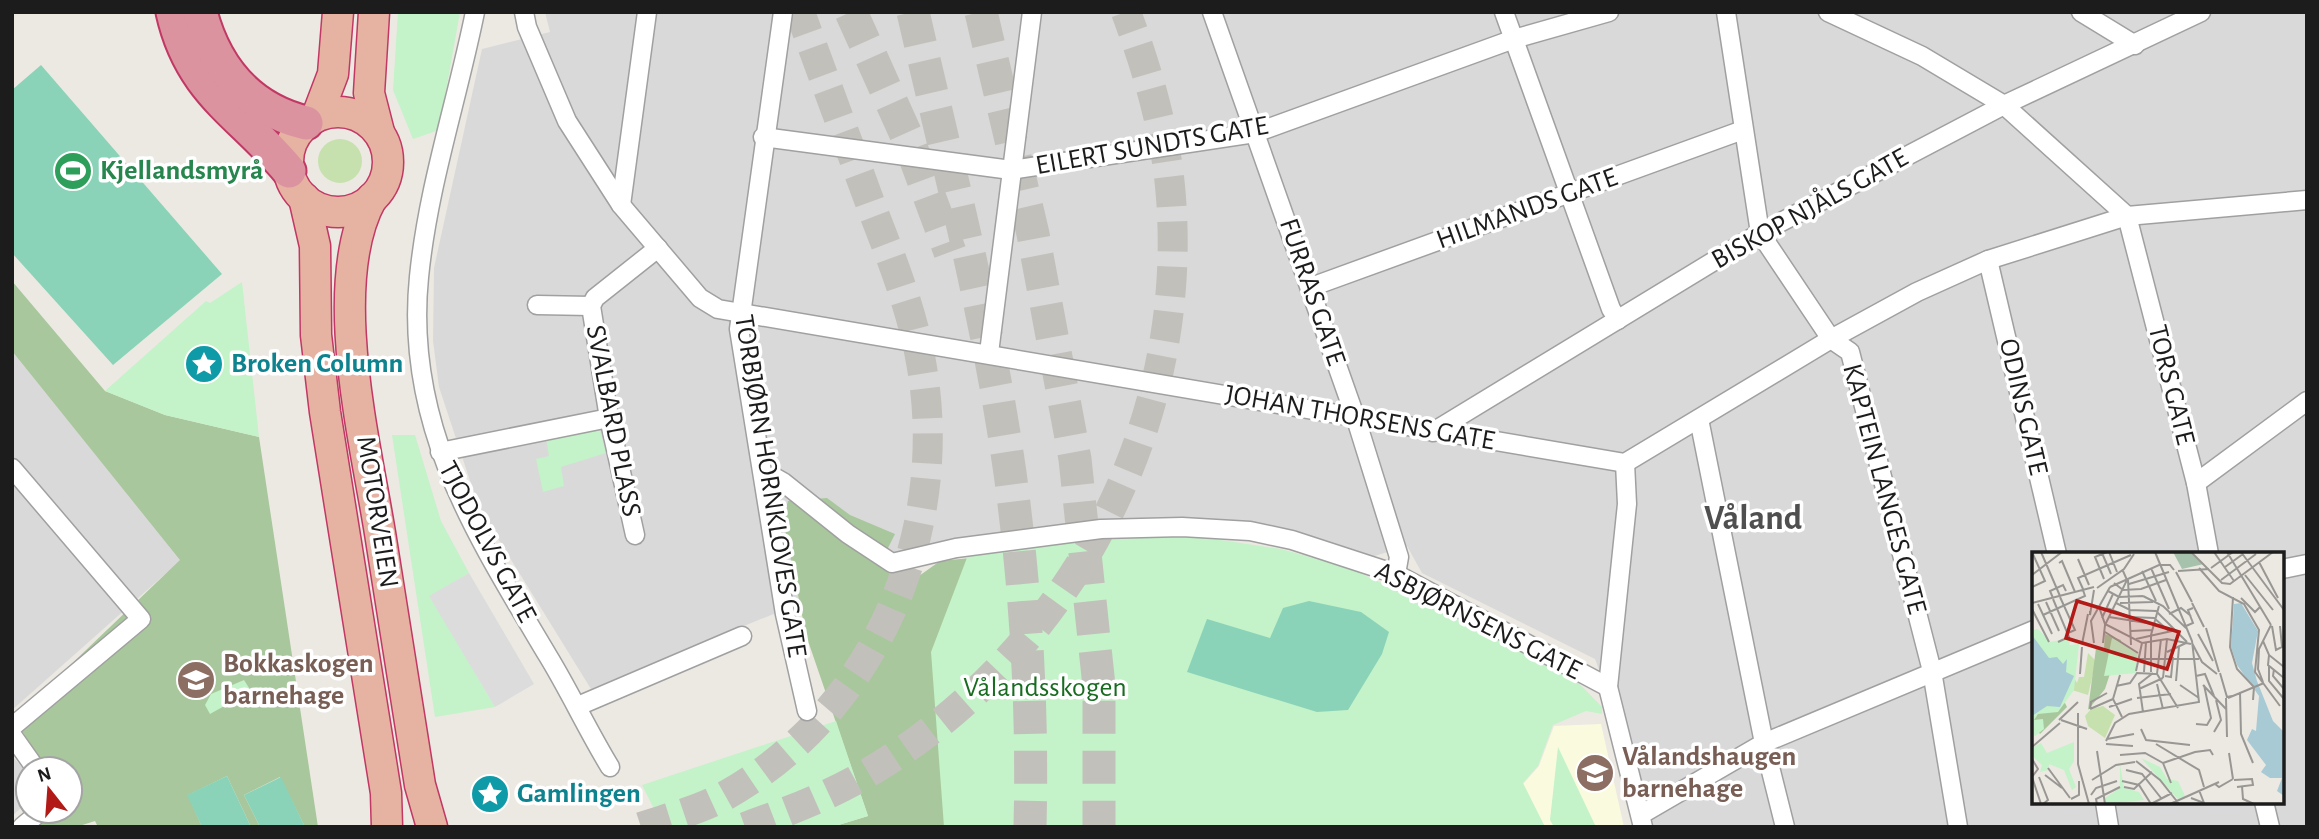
<svg xmlns="http://www.w3.org/2000/svg" width="2319" height="839" font-family="'Alegreya Sans',sans-serif">
<style>
.residential{fill:#dad9d9;fill-rule:evenodd}
.education{fill:#fafbde}
.grass{fill:#c6e1ae}
.forest{fill:#a8c79c}
.park{fill:#c4f2c9}
.pitch{fill:#8ad3b8}
.parking{fill:#dcdcdc}
.lines{fill:none;stroke-linecap:round;stroke-linejoin:round}
.trunk-tunnel{stroke:#c2c0bb;stroke-width:30;stroke-dasharray:30 15;stroke-linecap:butt}
.motorway-tunnel{stroke:#c2c0bb;stroke-width:33;stroke-dasharray:33 17;stroke-linecap:butt}
.minor-casing{stroke:#a0a0a0;stroke-width:21}
.trunk-casing{stroke:#c23865;stroke-width:33}
.motorway-casing{stroke:#c23865;stroke-width:37}
.minor{stroke:#fff;stroke-width:18}
.trunk{stroke:#e6b2a2;stroke-width:30}
.motorway{stroke:#db939f;stroke-width:33}
.labels{text-anchor:middle;dominant-baseline:central;stroke-width:7;stroke-linejoin:round;paint-order:stroke}
.street-label{font-size:28px;fill:#1c1c1c;stroke:#fff}
.leisure-label{font-size:28px;font-weight:bold;fill:#27864d;stroke:#fff;text-anchor:start}
.culture-label{font-size:28px;font-weight:bold;fill:#0d838f;stroke:#fff;text-anchor:start}
.education-label{font-size:28px;font-weight:bold;fill:#785e54;stroke:#fff;text-anchor:start}
.park-label{font-size:28px;fill:#186c20;stroke:#fff}
.district-label{font-size:35px;font-weight:bold;fill:#4f4f4f;stroke:#fff}
.inset-road{fill:none;stroke:#999793;stroke-width:2}
.view{fill:#b11a17;fill-opacity:0.15;stroke:#b11a17;stroke-width:3.5}
.inset-edge{fill:none;stroke:#1c1c1c;stroke-width:3.5}
</style>
<rect width="100%" height="100%" fill="#ece9e3"/>
<g class="residential">
<path d="M545 12H2307V827H1652L1647 797 1595 659 1422 573 1407 546 1368 558 1221 521 946 543 591 689 479 508 439 387 433 341 434 268 482 49 550 32ZM2034 554H2282V802H2034Z"/>
<path d="M12 351 181 560 12 710Z"/>
<path d="M12 756 28 774V802L12 816Z"/>
</g>
<path class="education" d="M1601 724 1624 827H1545L1523 784 1539 766 1554 726Z"/>
<circle class="grass" cx="340" cy="161" r="22"/>
<g class="forest">
<path d="M12 281 105 391 165 415 259 437 318 827H305L280 777 244 795 260 827H251L227 776 188 795 202 827H98L95 821 76 827H20L39 811H70V769H47L14 719 180 560 12 351Z"/>
<path d="M827 498 850 515 895 534 887 550 919 576 940 561 1001 555 1404 827H832L868 816 806 635 783 519 788 501Z"/>
</g>
<g class="park">
<path d="M398 12H460L439 130 413 139 393 90Z"/>
<path d="M242 282 259 437 165 415 105 391 206 301 210 303Z"/>
<path d="M599 427 606 453 561 467 564 486 543 492 536 459 549 456 546 438Z"/>
<path d="M392 435H415L441 521 469 573 430 596 495 707 435 717Z"/>
<path d="M1122 533 1201 537 1281 549 1349 568 1563 667 1602 707V714L1586 711 1553 725 1538 766 1523 783 1545 827H944L931 652 968 555Z"/>
<path d="M244 680 251 691 210 714 205 705 211 694Z"/>
<path d="M836 721 868 816 832 827H663L642 785Z"/>
<path d="M1558 747 1596 827H1554L1550 820Z"/>
</g>
<g class="pitch">
<path d="M41 65 222 274 113 365 12 253V90Z"/>
<path d="M1309 601 1361 612 1389 632 1382 654 1348 710 1317 712 1187 672 1207 619 1270 638 1283 608Z"/>
<path d="M227 776 251 827H202L187 795Z"/>
<path d="M281 777 305 827H260L244 795Z"/>
</g>
<path class="parking" d="M469 573 534 684 495 707 429 596Z"/>
<g class="lines">
<g class="trunk-tunnel">
<path d="M641 827C668 818 696 811 721 798 875 714 952 531 921 362 912 310 892 260 873 211 849 145 824 79 800 12"/>
<path d="M745 827C784 813 824 798 861 777 1068 658 1193 425 1170 186 1164 126 1147 69 1126 12"/>
</g>
<g class="motorway-tunnel">
<path d="M851 12 908 139 950 252"/>
<path d="M913 12C948 165 988 318 1010 473 1026 590 1033 709 1030 827"/>
<path d="M981 12 1033 234 1075 459 1099 686V827"/>
</g>
<defs>
<g id="minor">
<path d="M475 12C457 101 428 186 419 277 404 425 476 535 548 656 570 692 588 731 610 767"/>
<path d="M524 12 527 27 567 121 621 205 700 298 718 309 1625 463 1831 339 1917 292 1988 260 2127 216 2307 200"/>
<path d="M783 12 739 329 785 614 807 711"/>
<path d="M1212 12 1356 419 1399 557 1396 574"/>
<path d="M1504 12 1611 309 1618 320"/>
<path d="M1726 12 1760 233 1831 339 1850 352 1932 671 1958 827"/>
<path d="M1828 12 1922 56 2004 105 2127 216"/>
<path d="M2081 12 2135 45"/>
<path d="M763 137 1011 170 1255 133 1514 39 1609 12"/>
<path d="M621 205 647 12"/>
<path d="M2127 216 2196 483 2209 554"/>
<path d="M1988 260 2057 554"/>
<path d="M1311 287 1743 130"/>
<path d="M537 305 591 306"/>
<path d="M989 353 1032 12"/>
<path d="M1699 419 1764 743 1785 827"/>
<path d="M1433 432 1760 233 2004 105 2201 12"/>
<path d="M440 452 609 418"/>
<path d="M1625 463 1627 504 1608 687 1643 827"/>
<path d="M12 468 141 619 12 727"/>
<path d="M765 479 776 478 783 482 848 534 892 563 956 548 1101 529 1182 527 1250 531 1292 540 1396 574 1608 687"/>
<path d="M2196 483 2307 401"/>
<path d="M635 535 609 418 591 306 595 298 658 248"/>
<path d="M2282 569 2307 564"/>
<path d="M578 706 742 636"/>
<path d="M12 735 36 769"/>
<path d="M2105 802 2109 827"/>
<path d="M2264 802 2270 827"/>
<path d="M1642 814 1764 743 2034 630"/>
<path d="M22 827 41 811"/>
</g>
<g id="trunk">
<path d="M374 12 369 93 379 132"/>
<circle cx="338" cy="162" r="50"/>
<path d="M317 116 333 74 338 12"/>
<path d="M304 198 315 246 316 335 325 412 386 793 387 827"/>
<path d="M372 198C325 282 365 440 380 533 393 617 406 701 420 785L432 827"/>
</g>
<g id="motorway">
<path d="M173 12C191 93 242 114 289 171"/>
<path d="M200 12C215 69 249 109 306 123"/>
</g>
</defs>
<use href="#minor" class="minor-casing"/>
<use href="#trunk" class="trunk-casing"/>
<use href="#motorway" class="motorway-casing"/>
<use href="#minor" class="minor"/>
<use href="#trunk" class="trunk"/>
<use href="#motorway" class="motorway"/>
</g>
<defs>
<symbol id="stadium-disc" viewBox="-11 -11 22 22"><circle r="9.5" fill="#2e9e5b" stroke="#fff"/><path d="M0-5a6.5 5 0 1 0 0 10a6.5 5 0 1 0 0-10ZM-3.5-1.8h7v3.6h-7Z" fill="#fff"/></symbol>
<symbol id="sight-disc" viewBox="-11 -11 22 22"><circle r="9.5" fill="#0f9aa8" stroke="#fff"/><path d="M0-6L1.8-2.2L6-1.7L2.9 1.2L3.7 5.4L0 3.3L-3.7 5.4L-2.9 1.2L-6-1.7L-1.8-2.2Z" fill="#fff"/></symbol>
<symbol id="school-disc" viewBox="-11 -11 22 22"><circle r="9.5" fill="#8d6e63" stroke="#fff"/><path d="M0-5L7-2L0 1L-7-2ZM-4 1L0 2.5L4 1V4Q0 6-4 4Z" fill="#fff"/></symbol>
</defs>
<g fill-rule="evenodd">
<use href="#stadium-disc" x="51" y="149" width="44" height="44"/>
<use href="#sight-disc" x="182" y="342" width="44" height="44"/>
<use href="#school-disc" x="174" y="658" width="44" height="44"/>
<use href="#school-disc" x="1573" y="751" width="44" height="44"/>
<use href="#sight-disc" x="468" y="772" width="44" height="44"/>
</g>
<g class="labels">
<g class="street-label">
<text transform="translate(1152 146) rotate(-10)">EILERT SUNDTS GATE</text>
<text transform="translate(1527 209) rotate(-20)">HILMANDS GATE</text>
<text transform="translate(1810 209) rotate(-29)">BISKOP NJÅLS GATE</text>
<text transform="translate(1312 292) rotate(71)">FURRAS GATE</text>
<text transform="translate(2171 385) rotate(76)">TORS GATE</text>
<text transform="translate(2023 407) rotate(77)">ODINS GATE</text>
<text transform="translate(1360 418) rotate(10)">JOHAN THORSENS GATE</text>
<text transform="translate(613 421) rotate(79)">SVALBARD PLASS</text>
<text transform="translate(770 486) rotate(81)">TORBJØRN HORNKLOVES GATE</text>
<text transform="translate(1884 489) rotate(75)">KAPTEIN LANGES GATE</text>
<text transform="translate(377 512) rotate(81)">MOTORVEIEN</text>
<text transform="translate(487 542) rotate(62)">TJODOLVS GATE</text>
<text transform="translate(1478 621) rotate(27)">ASBJØRNSENS GATE</text>
</g>
<g class="leisure-label">
<text x="100" y="171">Kjellandsmyrå</text>
</g>
<g class="culture-label">
<text x="231" y="364">Broken Column</text>
<text x="517" y="794">Gamlingen</text>
</g>
<g class="education-label">
<text x="223" y="664">Bokkaskogen<tspan x="223" dy="32">barnehage</tspan></text>
<text x="1622" y="757">Vålandshaugen<tspan x="1622" dy="32">barnehage</tspan></text>
</g>
<g class="park-label">
<text x="1045" y="688">Vålandsskogen</text>
</g>
<g class="district-label">
<text x="1753" y="518">Våland</text>
</g>
</g>
<g transform="translate(2032 552)">
<rect width="252" height="252" fill="#ece9e3"/>
<path d="M56 101 64 109 56 143 40 138 42 126 45 131 47 125H52ZM71 154 83 163 73 186 56 174 53 164 59 157Z" fill="#c6e1ae"/>
<path d="M73 82 89 88 73 137 56 158 64 96H72ZM33 151 35 155 8 182 0 170 3 159Z" fill="#a8c79c"/>
<path d="M141 0H158L172 12 150 17Z" fill="#a7c2ac"/>
<path d="M6 77 18 90 39 86 37 93 47 92 42 138 26 160 6 162 2 168 11 167 12 177 3 184 0 181V78ZM80 86 105 99 104 121 72 124ZM42 190V209L37 217 44 235 40 238 32 218 17 212 16 218 8 220 10 213 0 204V196L9 191 15 201ZM109 206 128 215 135 227 146 229 153 244 146 247ZM88 212 92 236 107 240 112 248 74 252 73 246 88 236Z" fill="#c4f2c9"/>
<path d="M209 51 226 79 220 111 225 129 241 169 252 180V244L245 239 250 226H238L229 220 234 213 215 188 220 177 224 179 227 144 205 113 199 95 202 52ZM0 83 17 106 25 105 31 112 35 107 34 120 42 124 28 155 15 154 0 164Z" fill="#a8cad5"/>
<path class="inset-road" d="M9 0 28 44M77 0 85 20M159 0 190 31 198 32 241 0M182 0 202 29M195 0 239 73M209 0 252 58M70 1 79 22M46 7 57 33M227 10 246 46M27 11 30 9 43 40M193 15 211 2M119 16 137 57M167 16 187 39 212 52 227 78 223 120 248 154M179 16 201 0M110 19 124 49M146 19 177 17M144 20 160 50M0 23 30 0M213 23 241 58M72 27 63 5 75 0M96 28 99 93M189 28 224 2M82 31 91 38 109 37 134 28M97 32 137 20M0 35 13 29 0 0M78 35 127 13H138L142 18M65 36 92 17 102 2M51 37 46 26 99 3M76 39 87 45 111 44M111 44 131 54 154 76M28 45 43 78 36 81M201 45 198 95 205 117 222 135 221 148M21 46 18 39 31 33 34 39M209 46 223 60 228 55M21 47 37 85 26 90M14 50 27 79M0 51 62 35M84 51 98 58 124 59 155 90M88 51 121 50M160 51 172 75M6 52 20 82M67 55 73 72 110 91 135 87 159 92M75 56 98 65 122 66 138 80M0 57 17 90M58 59V63L62 38M137 62 149 56 159 64M11 63 53 44 51 38M77 65 121 72M70 66 81 42M154 74 161 71 156 58 161 56M240 74 244 98 250 95 248 74M174 76 187 120M99 79 120 78M73 80 106 101M166 82 181 109M104 87 140 79M231 89 237 103 252 115M62 91 59 69 78 35M71 91 73 73 95 28 91 19M160 91 170 110 185 122M50 92 56 62M135 100 154 91M237 103 236 113 252 126M106 107H167M237 114V129L252 147M242 117 241 124 252 137M104 119 110 91M112 120 114 90M119 120V83L127 54M188 121 195 145 200 144M48 122 50 95M125 122 129 87M88 123 81 147 90 165M133 124 139 125 141 105M164 124 173 122 182 144M131 126 135 87M144 129 147 95M231 130 226 117 227 97 239 73M125 132 131 157M148 133 167 146M171 133 194 157M84 134 98 131 105 121 125 122 146 156M107 137 131 126M208 140 209 182 221 211M105 146 139 142M194 146 195 185M196 146 232 131M77 155 100 147M58 157 59 150 75 141M58 157 81 147M111 160 107 132 121 121M46 161V212L57 252M27 168 46 150M29 168 55 177M164 172 175 173 179 166 172 133M109 177 114 188 158 193M182 180 189 168 184 148M75 187 102 182M74 189 83 171 97 162 167 150 160 89 123 0M74 192 101 194M124 192 167 218 172 235M0 195 28 171M65 199 73 252M197 201 201 227M88 203 113 201 131 211M0 207 6 217 0 225M104 209 128 228 147 252M131 211 163 200 178 198 181 203M131 211 139 231M16 216 38 246M94 218 110 222 129 246M13 223 30 236M0 225 9 252M7 225 16 248 11 252M60 228 84 213 103 210M202 228 220 227 221 233 205 235M90 229 107 233 119 252M183 232 187 235 201 227M210 234 211 247 222 252M92 235 102 237 120 220M59 243 64 236 85 229M159 246 172 251 167 238M39 247 47 243V229M65 252 64 247 88 235M119 252 140 241M138 252 187 230"/>
<path class="view" d="M45 49 147 80 135 117 34 86Z"/>
<rect width="252" height="252" class="inset-edge"/>
</g>
<rect width="2319" height="839" fill="none" stroke="#1c1c1c" stroke-width="28"/>
<g transform="translate(49 790) rotate(343)"><circle r="33" fill="#ffffff" stroke="#a4a4a4" stroke-width="2"/>
<path d="M0-5L12 26L0 18L-12 26Z" fill="#b11a17"/>
<text y="-10" font-size="19" font-weight="bold" text-anchor="middle" fill="#1c1c1c">N</text>
</g>
</svg>
